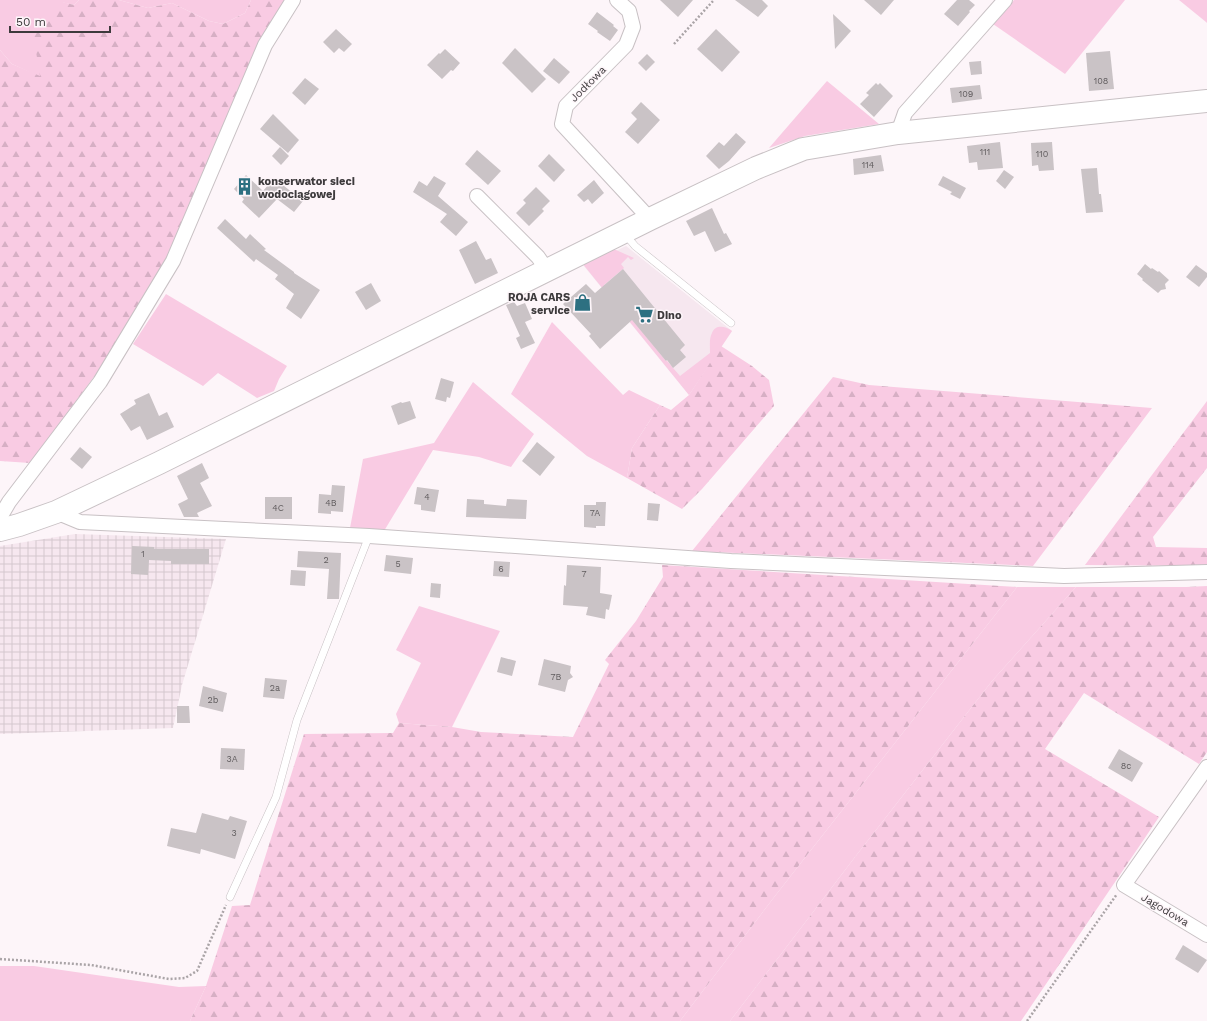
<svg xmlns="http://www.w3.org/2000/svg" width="1207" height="1021" font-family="'Work Sans',sans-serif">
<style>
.built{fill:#f6e7ef}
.industrial{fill:url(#industrial-grid)}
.green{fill:#f9cbe3}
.forest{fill:url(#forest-firs)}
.building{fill:#cac3c6}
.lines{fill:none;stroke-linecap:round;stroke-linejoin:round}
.service-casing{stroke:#c8c1c4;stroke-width:8}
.minor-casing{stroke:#c8c1c4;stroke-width:16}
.primary-casing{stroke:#c8c1c4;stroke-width:24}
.path{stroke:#aaa4a7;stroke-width:2.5;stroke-dasharray:2 2;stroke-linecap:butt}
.service{stroke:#fff;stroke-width:7}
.minor{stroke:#fff;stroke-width:14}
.primary{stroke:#fff;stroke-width:22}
.labels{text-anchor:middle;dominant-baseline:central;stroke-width:3;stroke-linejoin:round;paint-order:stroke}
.number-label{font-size:9px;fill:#605c5e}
.street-label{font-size:11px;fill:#3d3a3c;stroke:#fdf5f9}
.poi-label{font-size:11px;font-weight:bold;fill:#3d3a3c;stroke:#fdf5f9;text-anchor:start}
</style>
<defs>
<pattern id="industrial-grid" width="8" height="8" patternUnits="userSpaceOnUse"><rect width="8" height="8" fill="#f6e7ef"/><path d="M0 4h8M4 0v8" fill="none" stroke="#d4c7ce"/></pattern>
<pattern id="forest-firs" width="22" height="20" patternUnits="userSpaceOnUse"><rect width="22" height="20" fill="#f9cbe3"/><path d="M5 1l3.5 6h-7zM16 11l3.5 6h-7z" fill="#d6afc4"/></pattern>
</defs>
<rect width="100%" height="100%" fill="#fdf5f9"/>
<path class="built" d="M626 246 732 331 689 395 584 266Z"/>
<path class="industrial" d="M75 534 226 539 182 685 173 728 0 734V546Z"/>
<g class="green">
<path d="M0 0H79L74 5 61 2 40 77 12 64 0 50Z"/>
<path d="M119 0H251L245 13 223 24 209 21 172 3 148 8Z"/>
<path d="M1014 0H1125L1065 74 993 24Z"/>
<path d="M1179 0H1207V23L1206 22Z"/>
<path d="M827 81 879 124 805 136 769 148Z"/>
<path d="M611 250H616L634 258 631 260 628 257 621 264 624 268 604 285 666 361H667L680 376 710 353C710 347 709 338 712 333 715 324 726 326 732 331L689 395 582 263Z"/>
<path d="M166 294 287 366 279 379 274 391 257 398 218 373 203 386 133 344Z"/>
<path d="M552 322 623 395 629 390 660 405 632 448 627 478 587 456 511 394Z"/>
<path d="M473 382 534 434 511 467 479 457 433 450 384 531 350 528 363 459 434 443Z"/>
<path d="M1017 587H1076L992 681 855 857 730 1021H680L775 896Z"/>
<path d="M419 606 500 631 452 727 399 723 396 714 421 663 396 650Z"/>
<path d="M0 966H34L179 987 206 986 190 1021H0Z"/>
</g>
<g class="forest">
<path d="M79 0H119L148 8 172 3 209 21 223 24 245 13 251 0H290L193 217 128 331 30 463 0 461V50L12 64 40 76 32 27 59 1 74 5Z"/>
<path d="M721 346 752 366 769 380 774 406 702 489 682 509 627 478 632 448 660 405 671 410 689 395Z"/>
<path d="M833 377 869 385 1152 408 1033 566 692 551Z"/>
<path d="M1207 401V468L1153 537 1156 547 1207 548V566L1085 565Z"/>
<path d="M662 565 1017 587 775 896 680 1021H190L206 986 232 906 250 905 304 734 393 733 399 723 452 727 481 732 573 737 609 664 605 660 636 621 663 577Z"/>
<path d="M1207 586V752L1199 764 1084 693 1045 749 1159 817 1021 1021H730L855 857 992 681 1076 587H1186Z"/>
</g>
<g class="building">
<path d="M660 0H693L678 17Z"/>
<path d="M735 0H762L768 6 758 17Z"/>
<path d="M864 0H894L881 15Z"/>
<path d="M957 0H969L975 5 969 11 970 12 958 26 944 14Z"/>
<path d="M597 12 614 25 613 26 618 30 610 41 597 32 598 31 588 24Z"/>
<path d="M833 14 851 31 835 49Z"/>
<path d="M336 29 352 44 344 52 339 48 334 53 323 42Z"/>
<path d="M716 29 740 52 722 72 697 49Z"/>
<path d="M515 48 546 79 532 93 502 63Z"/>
<path d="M445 49 460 63 453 71 451 70 442 79 427 65 439 53 440 54Z"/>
<path d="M1110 51 1114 89 1089 91 1086 53Z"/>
<path d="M647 54 655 62 646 71 638 63Z"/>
<path d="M554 58 570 72 559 84 543 71Z"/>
<path d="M981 61 982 74 971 75 969 62Z"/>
<path d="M305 78 319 89 305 105 292 93Z"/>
<path d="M876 83 878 85 880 83 893 96 874 117 860 104 869 95 866 93Z"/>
<path d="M980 85 982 99 952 103 950 88Z"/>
<path d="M641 102 660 120 638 144 625 132 637 119 631 113Z"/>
<path d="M273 114 299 140 288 153 260 129Z"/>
<path d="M736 133 746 142 729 161 719 169 706 156 719 142 724 146Z"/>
<path d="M1000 142 1003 168 978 170 977 162 969 163 967 146Z"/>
<path d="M1052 142 1054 170 1039 171 1038 165 1032 166 1031 143Z"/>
<path d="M280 147 289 156 281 165 272 156Z"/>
<path d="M477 150 501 171 488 185 465 164Z"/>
<path d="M549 154 565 170 554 182 538 166Z"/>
<path d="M881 155 884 171 854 175 853 159Z"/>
<path d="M1097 168 1099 194H1101L1103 212 1086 213 1081 169Z"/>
<path d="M1004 170 1014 177 1005 189 996 181Z"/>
<path d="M246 175 263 191 274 178 303 201 294 212 277 199 259 218 242 202 244 199 234 189Z"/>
<path d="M434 176 446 183 438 196 468 222 456 236 440 222 447 214 413 192 419 181 427 186Z"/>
<path d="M943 176 966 188 960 199 950 194 952 192 938 185Z"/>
<path d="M594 180 604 193 592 204 588 199 584 202 577 195Z"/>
<path d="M536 187 550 201 542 209 544 211 529 226 516 213 526 203 523 200Z"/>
<path d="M712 208 724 234 726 233 732 244 715 252 705 231 694 236 686 221Z"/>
<path d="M225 219 246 239 250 234 266 249 264 250 294 272V273L320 290 301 319 286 308 294 294 275 279 278 275 256 259 254 262 217 228Z"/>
<path d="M476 241 486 260 491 258 498 273 475 284 459 250Z"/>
<path d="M1145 264 1151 269 1152 268 1158 272 1159 271 1169 280 1165 284 1166 289 1161 290 1158 293 1142 280 1143 279 1137 274Z"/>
<path d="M1196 265 1207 273V277L1199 287 1186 277Z"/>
<path d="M623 269 685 345 680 350 686 357 673 368 667 360 666 361 632 320 600 349 589 336 591 334 563 304 586 284 595 293Z"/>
<path d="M371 283 381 301 366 310 355 292Z"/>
<path d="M514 302 517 306 525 303 532 319 525 322 535 343 521 349 516 338 520 336 506 305Z"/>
<path d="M441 378 454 382 450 398 447 397 446 402 435 399Z"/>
<path d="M149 393 159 416 167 412 174 427 147 440 140 426 131 431 120 414 136 404 134 400Z"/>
<path d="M410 401 416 418 398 425 391 406 401 402 402 403Z"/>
<path d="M537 442 555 457 540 476 522 461Z"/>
<path d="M80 447 92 457 82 469 70 459Z"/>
<path d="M202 463 209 478 200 483 212 506 197 513 199 517H184L178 504 188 499 177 476Z"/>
<path d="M332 485 345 486 343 512 331 511V514L318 513 319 494 331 495Z"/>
<path d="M417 487 439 490 435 512 421 510V505L414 504Z"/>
<rect x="265" y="497" width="27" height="22"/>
<path d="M467 499 484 500V504L506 506 507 499 527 500 526 519 466 517Z"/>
<path d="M596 502H606L605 526H596V528L584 527V505H596Z"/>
<path d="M648 503 660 504 658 521 647 520Z"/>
<path d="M132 546 154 547V549H209V564H171V561L149 560 148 575 131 574Z"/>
<path d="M298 551 341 553 339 599H327L329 569 297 567Z"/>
<path d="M386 555 413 558 411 574 384 571Z"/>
<path d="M494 561 510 562 509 577 493 576Z"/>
<path d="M567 565 601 567 600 593 612 595 609 610 606 609 605 619 586 615 588 607 563 605 564 585 566 586Z"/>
<path d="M291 570 306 571 305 586 290 585Z"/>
<path d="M431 583 441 584 440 598 430 597Z"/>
<path d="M501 657 516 661 512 676 497 672Z"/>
<path d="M544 659 571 666 570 673 573 677 568 680 565 692 538 685Z"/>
<path d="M265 678 287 680 284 699 263 697Z"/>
<path d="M203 686 227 693 223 712 199 706Z"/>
<path d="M177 706H189L190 723H177Z"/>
<path d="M221 748 245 749 244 770 220 769Z"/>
<path d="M1119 749 1143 763 1132 782 1108 768Z"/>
<path d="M202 813 228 820 230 816 247 821 235 859 201 849 200 854 167 846 171 828 196 833Z"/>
<path d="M1183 945 1207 960 1198 973 1175 959Z"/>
</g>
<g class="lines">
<defs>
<g id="service">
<path d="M625 234 635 246 731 323"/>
<path d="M230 897 276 797 297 720 369 536"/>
</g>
<g id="minor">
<path d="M617 0 629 11 633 27 626 45 566 106 562 124 650 219"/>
<path d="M898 133 905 113 1005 0"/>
<path d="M477 196 538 257 547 270"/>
<path d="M56 512 80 522 369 536 731 561 1064 576 1207 572"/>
<path d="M0 530 2 514 9 502 100 382 173 261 265 45 293 0"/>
<path d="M1207 767 1124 885 1207 935"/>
</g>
<path id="primary" d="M0 530 19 525 56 512 159 463 650 219 756 168 803 149 898 133 1207 101"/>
</defs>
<use href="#service" class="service-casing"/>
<use href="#minor" class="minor-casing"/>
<use href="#primary" class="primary-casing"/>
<g class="path">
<path d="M674 44 713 1"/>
<path d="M0 959 91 965 169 979 185 978 197 971 226 905"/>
<path d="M1027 1021 1117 894"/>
</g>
<use href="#service" class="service"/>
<use href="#minor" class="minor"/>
<use href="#primary" class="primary"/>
</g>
<defs>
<symbol id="building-bare" viewBox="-9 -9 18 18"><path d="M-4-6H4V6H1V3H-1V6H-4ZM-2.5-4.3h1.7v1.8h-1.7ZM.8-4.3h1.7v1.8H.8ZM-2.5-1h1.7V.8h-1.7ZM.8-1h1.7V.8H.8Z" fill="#2d7081" stroke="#fdf5f9" stroke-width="2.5" paint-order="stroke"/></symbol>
<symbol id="shop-bare" viewBox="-9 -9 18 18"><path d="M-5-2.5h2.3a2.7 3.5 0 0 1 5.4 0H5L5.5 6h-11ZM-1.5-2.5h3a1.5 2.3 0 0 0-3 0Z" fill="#2d7081" stroke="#fdf5f9" stroke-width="2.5" paint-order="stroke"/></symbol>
<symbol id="supermarket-bare" viewBox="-9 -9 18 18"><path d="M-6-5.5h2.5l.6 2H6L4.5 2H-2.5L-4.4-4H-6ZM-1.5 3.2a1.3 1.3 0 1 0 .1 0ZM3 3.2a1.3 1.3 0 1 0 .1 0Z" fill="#2d7081" stroke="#fdf5f9" stroke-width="2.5" paint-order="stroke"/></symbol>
</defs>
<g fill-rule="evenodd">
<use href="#building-bare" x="232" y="174" width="25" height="25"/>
<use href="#shop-bare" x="570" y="290" width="25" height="25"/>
<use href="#supermarket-bare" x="632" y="302" width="25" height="25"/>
</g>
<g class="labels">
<g class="number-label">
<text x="1101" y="81">108</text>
<text x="966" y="94">109</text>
<text x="985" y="152">111</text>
<text x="1042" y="154">110</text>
<text x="868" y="165">114</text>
<text x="427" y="497">4</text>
<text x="331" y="503">4B</text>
<text x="278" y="508">4C</text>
<text x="595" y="513">7A</text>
<text x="143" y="554">1</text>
<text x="326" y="560">2</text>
<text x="398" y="564">5</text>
<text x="501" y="569">6</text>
<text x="584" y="574">7</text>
<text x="556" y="677">7B</text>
<text x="275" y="688">2a</text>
<text x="213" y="700">2b</text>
<text x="232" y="759">3A</text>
<text x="1126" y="766">8c</text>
<text x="234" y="833">3</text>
</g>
<g class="street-label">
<text transform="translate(588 84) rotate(-45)">Jodłowa</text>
<text transform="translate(1165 910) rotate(31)">Jagodowa</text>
</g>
<g class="poi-label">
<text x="258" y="181">konserwator sieci<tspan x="258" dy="13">wodociągowej</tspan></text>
<text x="570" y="297" text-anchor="end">ROJA CARS<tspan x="570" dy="13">service</tspan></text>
<text x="657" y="315">Dino</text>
</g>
</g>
<path d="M10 26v6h100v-6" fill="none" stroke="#3d3a3c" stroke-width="2"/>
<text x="16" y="26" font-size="12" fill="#3d3a3c" stroke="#fdf5f9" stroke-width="3" paint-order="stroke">50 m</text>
</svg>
